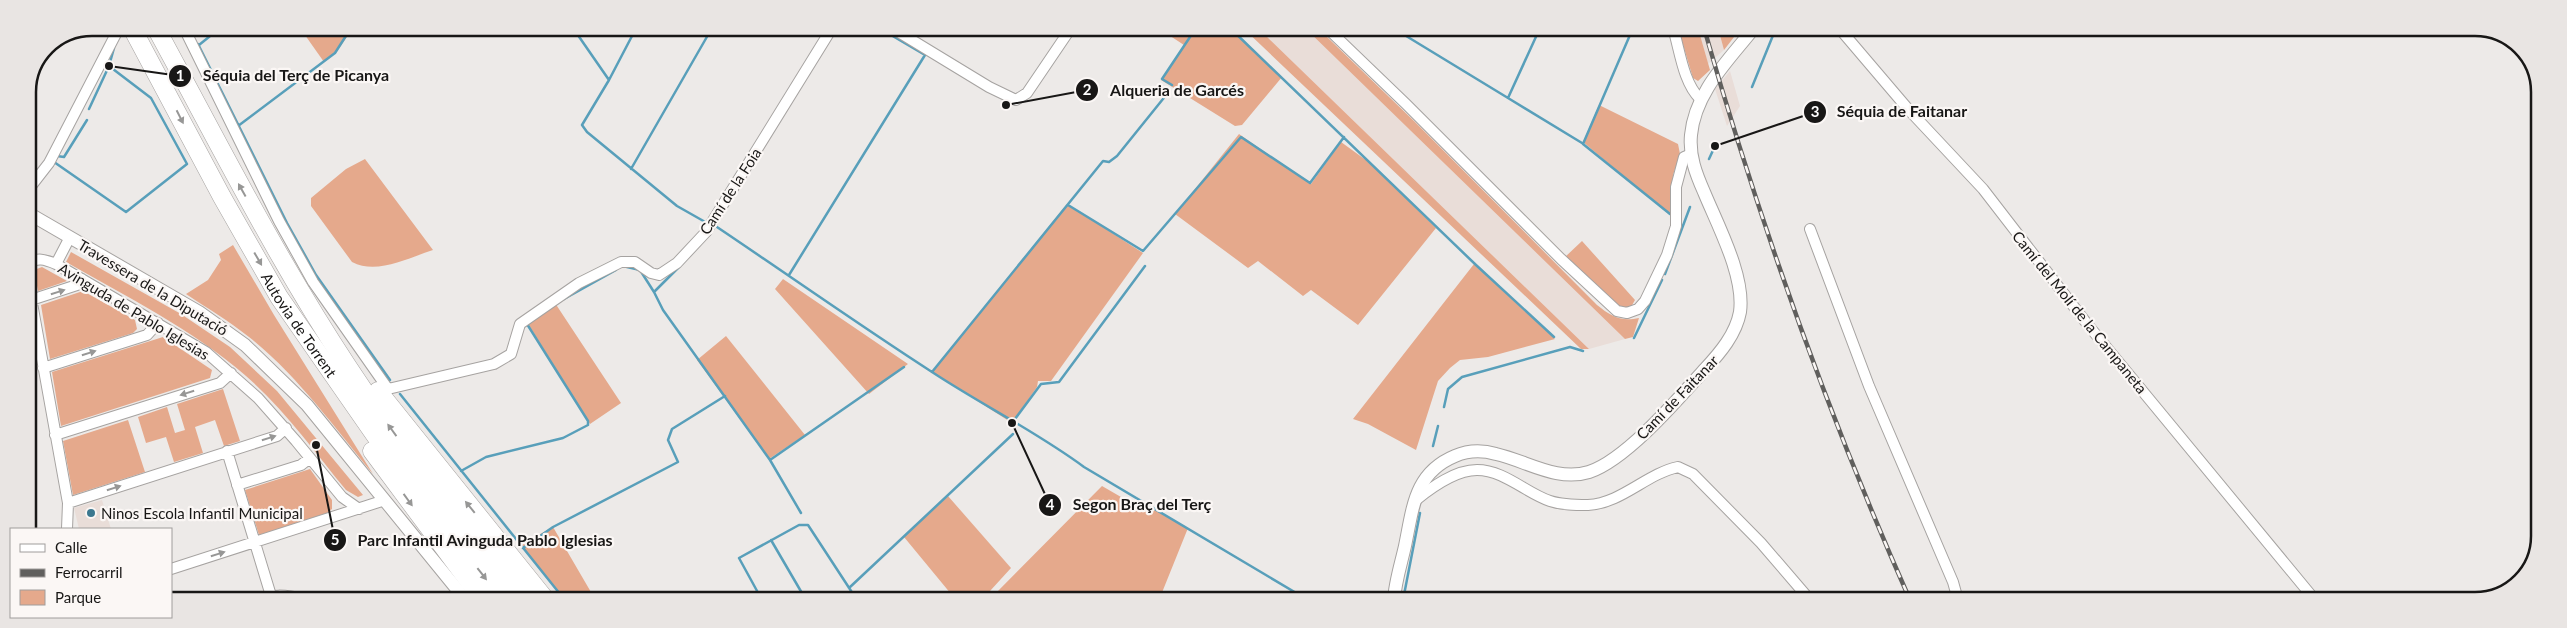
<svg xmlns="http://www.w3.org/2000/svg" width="2567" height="628" font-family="Lato,sans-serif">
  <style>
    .built { fill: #e9ddd8 }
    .green { fill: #e5a98c }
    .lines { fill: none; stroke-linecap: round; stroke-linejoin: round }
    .stream { stroke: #589fba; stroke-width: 2.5 }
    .minor-casing { stroke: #a6a3a1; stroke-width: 12 }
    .tertiary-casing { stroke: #a6a3a1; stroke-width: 14 }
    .trunk-casing { stroke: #a6a3a1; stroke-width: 19 }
    .minor { stroke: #fff; stroke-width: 10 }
    .tertiary { stroke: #fff; stroke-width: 12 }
    .trunk { stroke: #fff; stroke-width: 18 }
    .rail-casing { stroke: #605f5d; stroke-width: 4.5 }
    .rail { stroke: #fbf7f5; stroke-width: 2.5; stroke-dasharray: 8; stroke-linecap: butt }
    .oneway { fill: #979796 }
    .poi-dot { fill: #3c788f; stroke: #fbf7f5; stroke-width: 2 }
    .labels { text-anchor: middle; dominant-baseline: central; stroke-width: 4.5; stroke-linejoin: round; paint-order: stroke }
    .street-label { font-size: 15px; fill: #181716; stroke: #fbf7f5 }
    .poi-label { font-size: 15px; fill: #181716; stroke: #fbf7f5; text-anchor: start }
    .rim { fill: none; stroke: #181716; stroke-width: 2.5 }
    .leader { fill: none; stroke: #181716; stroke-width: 2 }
    .callout-dot { fill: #181716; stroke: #fbf7f5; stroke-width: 2 }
    .mark-label { font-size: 15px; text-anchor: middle; font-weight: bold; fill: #fff }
    .callout-label { font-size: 16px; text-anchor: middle; font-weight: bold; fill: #181716; stroke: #fbf7f5; stroke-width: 4.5; stroke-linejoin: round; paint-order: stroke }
  </style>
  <rect width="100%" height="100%" fill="#edeae8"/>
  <path class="built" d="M1258 28H1305L1625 339 1589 349Z
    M1698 28H1718L1724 50 1708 64Z
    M1730 71 1740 106 1727 126 1715 89Z
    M102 500 111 529H79L74 508Z"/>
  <path class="green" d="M300 28H353L340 47 324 62Z
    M1158 28H1229L1282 77 1242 125 1235 126 1161 80 1184 45Z
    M1243 28H1258L1261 31 1589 349H1581Z
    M1305 28H1317L1326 36 1414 121 1597 305C1611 316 1620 322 1639 318L1633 337 1625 339Z
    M1678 28H1698L1710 70 1698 81 1693 78Z
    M1718 28H1741L1724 50Z
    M1599 105 1678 144 1680 154 1673 175 1671 216 1583 142Z
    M1239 134 1311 184 1341 142 1370 163 1436 228 1358 325 1311 290 1303 296 1258 261 1248 268 1175 214Z
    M365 159 433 250C408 258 377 275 352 262L311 206V198L346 169Z
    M1067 204 1143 253 1051 381H1038L1037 387 1012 423 932 372Z
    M1582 241 1635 300 1631 307 1613 308 1564 258Z
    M233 245 274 315 373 474C334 427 297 375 249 337 229 321 207 308 186 294L208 280 221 260 219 254Z
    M71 252 181 314 230 347 277 391 363 495 358 497 346 490C314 451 284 409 246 376 192 329 127 297 66 262Z
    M1474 264 1555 339 1488 357 1460 360 1450 368 1438 381 1416 450 1368 424 1353 419Z
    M42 267 67 281 38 291 34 270Z
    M783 279 908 364 869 394 775 289Z
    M83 291 135 320 137 329 133 333 50 359 41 305Z
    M555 303 621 403 590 424 527 322Z
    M726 336 805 435 769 459 697 360Z
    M163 337 212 370 210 378 61 426 52 372Z
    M223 389 240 441 224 446 215 420 195 427 203 453 174 462 166 437 146 443 138 417 167 407 175 433 185 430 177 404Z
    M128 420 145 472 73 495 63 441Z
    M310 469 332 500V509L327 513 259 535 245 490Z
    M1102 486 1140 508 1143 502 1188 528 1159 600H956L904 537 948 496 1011 568 990 591 994 595Z
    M553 527 595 599H564L520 545Z"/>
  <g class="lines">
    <path class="stream" d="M191 28 194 34
      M573 28 609 80 582 125 587 132 677 206 707 223
      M1230 28 1476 265 1554 337
      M1393 28 1508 98
      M1540 28 1508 98 1582 143
      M1633 28 1583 144 1670 214
      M198 44 287 223 316 275 390 380
      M199 45 220 28
      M609 80 632 36 633 28
      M1172 85 1162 79 1196 28
      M1752 87 1776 28
      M89 109 109 66 114 48
      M238 126 335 53 351 28
      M56 157 57 156 64 157 87 120
      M1709 159 1715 146
      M54 162 126 212 187 164 151 98 109 66
      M631 169 712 28
      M1068 205 1143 251 1241 137 1310 183 1344 137
      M714 225C787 274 859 325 932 372 982 405 1037 432 1084 467L1308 600
      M627 267 640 270 654 292
      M679 267 654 292 663 310 770 460 801 513
      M1665 274 1690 207
      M789 275 925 55 879 28
      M564 299 616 270
      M1634 338 1662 280
      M932 372 1103 161 1109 162 1117 156 1167 94
      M400 394 564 599
      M1444 407 1448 389 1462 377 1570 347 1583 351
      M1012 423 1041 384 1059 382 1145 266
      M1433 446 1438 426
      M770 460 904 367
      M461 471 486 457 563 438 588 425V421L527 324 529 323
      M771 540 806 600
      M523 548 553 527 678 462 668 440 672 429 725 396
      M849 588 1013 434
      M762 600 739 558 799 525H808L857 600
      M1403 600 1420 513"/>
    <defs>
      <path id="minor" d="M184 28 279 221 313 282 388 389 494 364 511 354 520 324 579 283 621 262H635L651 273 659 275 677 263 706 232 832 28
        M892 28 989 87 1016 100 1027 93 1071 28
        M1327 28 1406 104 1561 259 1617 311 1627 313 1638 309 1645 301 1667 255 1676 226V187L1684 157 1691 154
        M1673 28C1680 51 1683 82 1700 99
        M1839 28 1908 109 1983 189 2088 325 2315 600
        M28 190 49 163 119 28
        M1810 229 1869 386 1953 582 1958 600
        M56 264 70 237
        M28 265C36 256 46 260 56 264L206 352 258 398 296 441 342 497 359 509
        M28 281 68 503 67 529
        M31 300 77 285 82 279
        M43 368 147 335 158 323
        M55 435 220 383 231 373
        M227 451 272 599
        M237 485 301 465 310 458
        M1416 500C1432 487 1455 470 1477 470 1504 470 1526 493 1550 501 1562 505 1575 505 1588 505 1622 503 1646 474 1678 467L1693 474 1761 543 1810 600
        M68 503 277 436 286 428
        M171 569 385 500
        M254 599C272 595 285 594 302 599"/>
      <path id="tertiary" d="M28 213 199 312 245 345 307 405 465 599
        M1394 600C1395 582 1401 564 1405 546 1413 508 1414 473 1455 456 1469 450 1482 450 1496 454 1527 461 1557 482 1589 472 1626 460 1679 398 1705 369 1720 353 1736 334 1740 312 1745 276 1718 226 1704 192 1696 174 1689 156 1691 135 1695 92 1728 61 1754 28"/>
      <g id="trunk">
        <path id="s1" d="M132 28 222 197 279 297 377 438 502 599"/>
        <path d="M156 28C218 142 276 258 348 367 401 448 463 523 523 599"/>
        <path d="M378 391 545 599"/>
        <path d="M372 451 482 599"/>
      </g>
    </defs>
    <use href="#minor" class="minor-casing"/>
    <use href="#tertiary" class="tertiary-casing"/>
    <use href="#trunk" class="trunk-casing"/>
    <use href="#minor" class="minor"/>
    <use href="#tertiary" class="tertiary"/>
    <use href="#trunk" class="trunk"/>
    <defs>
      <path id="rail" d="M1704 28C1760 224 1828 415 1910 600"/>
    </defs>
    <use href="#rail" class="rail-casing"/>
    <use href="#rail" class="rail"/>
  </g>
  <defs><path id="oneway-solid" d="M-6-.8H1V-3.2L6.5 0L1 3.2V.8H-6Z" transform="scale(1.25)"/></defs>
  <g class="oneway">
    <use href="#oneway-solid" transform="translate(180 117) rotate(63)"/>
    <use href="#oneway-solid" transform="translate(242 190) rotate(-119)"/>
    <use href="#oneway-solid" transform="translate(258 259) rotate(60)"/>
    <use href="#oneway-solid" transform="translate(58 292) rotate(-18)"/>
    <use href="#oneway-solid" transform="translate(89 353) rotate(-18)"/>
    <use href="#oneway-solid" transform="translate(187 393) rotate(163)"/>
    <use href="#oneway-solid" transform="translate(392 430) rotate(-126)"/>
    <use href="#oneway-solid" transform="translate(269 438) rotate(-18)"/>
    <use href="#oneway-solid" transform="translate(114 488) rotate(-18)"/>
    <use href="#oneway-solid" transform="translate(408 500) rotate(54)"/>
    <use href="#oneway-solid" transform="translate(470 507) rotate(-129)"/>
    <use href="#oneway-solid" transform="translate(218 554) rotate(-17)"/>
    <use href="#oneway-solid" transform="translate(482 574) rotate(52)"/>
  </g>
  <circle class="poi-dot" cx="91" cy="513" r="5"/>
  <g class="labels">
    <g class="street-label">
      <text transform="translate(730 191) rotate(-57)">Camí de la Foia</text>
      <text transform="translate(153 287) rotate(31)">Travessera de la Diputació</text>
      <text transform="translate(134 311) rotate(31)">Avinguda de Pablo Iglesias</text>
      <text transform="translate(2080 312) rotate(51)">Camí del Molí de la Campaneta</text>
      <text stroke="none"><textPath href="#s1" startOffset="341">Autovia de Torrent</textPath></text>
      <text transform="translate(1677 397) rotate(-46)">Camí de Faitanar</text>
    </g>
    <g class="poi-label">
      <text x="101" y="513">Ninos Escola Infantil Municipal</text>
    </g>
  </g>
  <path d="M0 0H2567V628H0ZM92 36H2475A56 56 0 0 1 2531 92V536A56 56 0 0 1 2475 592H92A56 56 0 0 1 36 536V92A56 56 0 0 1 92 36Z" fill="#e9e5e3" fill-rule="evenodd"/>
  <path class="rim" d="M92 36H2475A56 56 0 0 1 2531 92V536A56 56 0 0 1 2475 592H92A56 56 0 0 1 36 536V92A56 56 0 0 1 92 36Z"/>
  <path class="leader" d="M109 66L180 76M1006 105L1087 90M1715 146L1815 112M1012 423L1050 505M316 445L335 540"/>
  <g class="callout-dot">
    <circle cx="109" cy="66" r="5"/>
    <circle cx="1006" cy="105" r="5"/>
    <circle cx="1715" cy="146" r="5"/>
    <circle cx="1012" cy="423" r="5"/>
    <circle cx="316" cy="445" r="5"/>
    <circle cx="180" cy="76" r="12"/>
    <circle cx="1087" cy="90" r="12"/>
    <circle cx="1815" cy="112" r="12"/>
    <circle cx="1050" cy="505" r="12"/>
    <circle cx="335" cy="540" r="12"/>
  </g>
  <g class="mark-label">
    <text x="180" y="81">1</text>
    <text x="1087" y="95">2</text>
    <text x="1815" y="117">3</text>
    <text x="1050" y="510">4</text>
    <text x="335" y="545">5</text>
  </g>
  <g class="callout-label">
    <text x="296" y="81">Séquia del Terç de Picanya</text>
    <text x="1177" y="96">Alqueria de Garcés</text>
    <text x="1902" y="117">Séquia de Faitanar</text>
    <text x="1142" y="510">Segon Braç del Terç</text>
    <text x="485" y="546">Parc Infantil Avinguda Pablo Iglesias</text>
  </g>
  <rect x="10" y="528" width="162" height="90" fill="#fbf7f5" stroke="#a09d9c"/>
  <rect x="20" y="544" width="25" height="8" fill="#ffffff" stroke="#a09d9c"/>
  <text x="55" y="553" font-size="15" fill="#181716">Calle</text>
  <rect x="20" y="569" width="25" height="8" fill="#605f5d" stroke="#a09d9c"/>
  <text x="55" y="578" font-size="15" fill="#181716">Ferrocarril</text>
  <rect x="20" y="590" width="25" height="15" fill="#e5a98c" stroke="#a09d9c"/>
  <text x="55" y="603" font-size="15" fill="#181716">Parque</text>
</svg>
